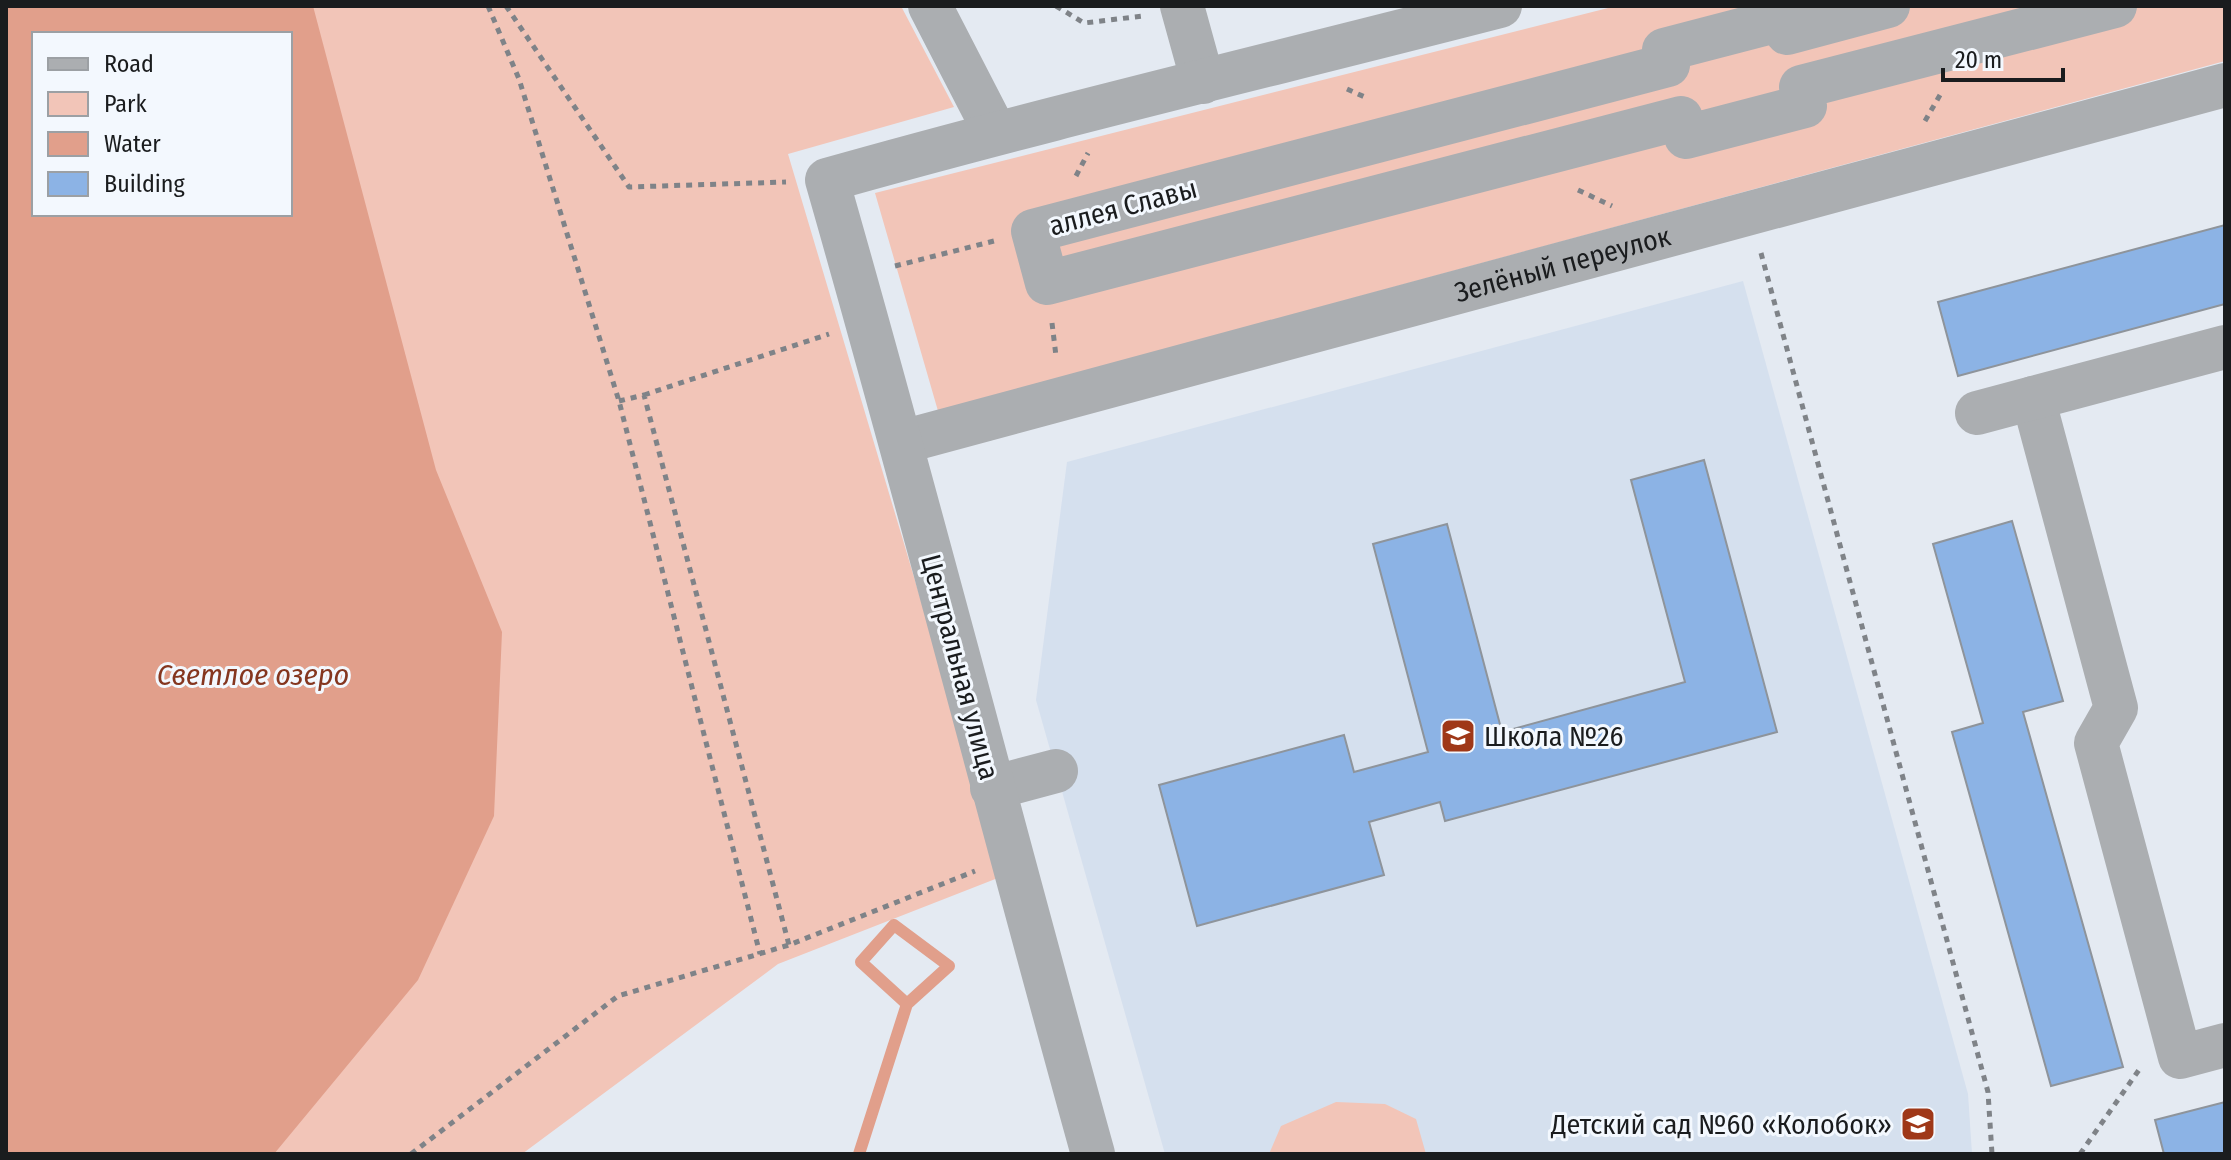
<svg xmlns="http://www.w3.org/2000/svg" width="2231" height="1160" font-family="'Fira Sans Condensed',sans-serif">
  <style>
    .built { fill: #d5e0ee }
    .green { fill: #f2c5b8; fill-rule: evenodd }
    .water { fill: #e19f8b; fill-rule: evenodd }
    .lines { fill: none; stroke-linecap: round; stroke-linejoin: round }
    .stream { stroke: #e19f8b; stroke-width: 12 }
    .building { fill: #8cb3e5; stroke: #8e949b; stroke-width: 2 }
    .path { stroke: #7f8388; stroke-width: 5; stroke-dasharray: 6 6; stroke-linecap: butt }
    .minor { stroke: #abaeb1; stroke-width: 44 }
    .labels { text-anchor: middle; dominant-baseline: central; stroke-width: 6; stroke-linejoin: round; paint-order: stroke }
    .street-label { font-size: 28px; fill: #1a1c1e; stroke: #f3f8fe }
    .poi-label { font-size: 28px; fill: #1a1c1e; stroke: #f3f8fe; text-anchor: start }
    .water-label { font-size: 30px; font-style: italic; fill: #85361f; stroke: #f3f8fe }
  </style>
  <rect width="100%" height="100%" fill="#e4eaf2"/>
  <path class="built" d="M1743 281 1968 1094 1972 1154H1165L1036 700 1067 462Z"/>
  <path class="green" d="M6 6H901L954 107 788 154 1003 876 778 964 522 1154H6ZM34 34H290V214H34Z
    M1616 6H2225V61L938 411 875 193Z
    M1336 1102 1385 1104 1416 1119 1426 1154H1269L1281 1126Z"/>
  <path class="water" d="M6 6H313L436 470 502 632 494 816 418 980 274 1154H6ZM34 34H290V214H34Z"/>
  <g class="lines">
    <path class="stream" d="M859 1154 907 1004 949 966 894 925 861 962 907 1004"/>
  </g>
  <path class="building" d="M2225 225V304L1958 376 1938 302Z
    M1704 460 1777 732 1445 821 1440 802 1369 822 1384 875 1197 926 1159 785 1344 735 1354 772 1428 752 1373 544 1447 524 1502 732 1685 682 1631 480Z
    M2012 521 2063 701 2023 712 2123 1067 2051 1086 1952 732 1983 723 1933 544Z
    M2225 1102V1154H2164L2155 1120Z"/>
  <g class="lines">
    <path class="path" d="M488 6 519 79 619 401 760 954
      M506 6 629 187 786 182
      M1056 6 1084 23 1143 16
      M1347 89 1367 98
      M1925 121 1940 95
      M1076 176 1088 153
      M1578 190 1612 206
      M1761 253 1988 1092 1992 1154
      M895 266 994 241
      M1052 323 1056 356
      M644 395 829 334
      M619 401 644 395 789 945
      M411 1154 618 996 789 945 975 871
      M2080 1154 2141 1067"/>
    <g class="minor">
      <path d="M930 6 995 132"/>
      <path d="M1182 6 1203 82"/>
      <path d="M1888 6 1787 33 1783 19 1664 50 1668 65 1033 231 1047 283 1681 118 1686 137 1805 106 1801 87 2115 6"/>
      <path d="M2033 398 2116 708 2096 743 2180 1057 2225 1045"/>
      <path d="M1977 413 2225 347"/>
      <path id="s1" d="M902 442 2225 85"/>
      <path d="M992 788 1056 771"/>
      <path d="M1093 1154C1003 830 920 504 827 180 1050 117 1275 64 1500 6"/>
    </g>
  </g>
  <defs>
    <symbol id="school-square" viewBox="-11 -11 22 22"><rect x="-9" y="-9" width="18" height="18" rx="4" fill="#9f3818" stroke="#f3f8fe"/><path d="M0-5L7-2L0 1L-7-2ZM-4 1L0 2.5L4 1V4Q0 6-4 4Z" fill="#fff"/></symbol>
  </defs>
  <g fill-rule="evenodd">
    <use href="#school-square" x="1438" y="716" width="40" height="40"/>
    <use href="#school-square" x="1898" y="1104" width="40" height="40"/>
  </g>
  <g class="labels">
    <g class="street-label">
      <text transform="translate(1123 207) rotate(-15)">аллея Славы</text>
      <text stroke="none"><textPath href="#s1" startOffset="684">Зелёный переулок</textPath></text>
      <text transform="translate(960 667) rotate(75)">Центральная улица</text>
    </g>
    <g class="poi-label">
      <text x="1484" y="736">Школа №26</text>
      <text x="1892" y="1124" text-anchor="end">Детский сад №60 «Колобок»</text>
    </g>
    <g class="water-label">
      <text x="253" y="675">Светлое озеро</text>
    </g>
  </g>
  <rect width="2231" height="1160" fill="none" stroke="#1a1c1e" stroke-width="16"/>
  <rect x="32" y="32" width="260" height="184" fill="#f3f8fe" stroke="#9ca0a4" stroke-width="2"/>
  <rect x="48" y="58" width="40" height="12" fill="#abaeb1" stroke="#9ca0a4" stroke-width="2"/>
  <text x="104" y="72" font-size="24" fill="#1a1c1e">Road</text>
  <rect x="48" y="92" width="40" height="24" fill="#f2c5b8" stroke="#9ca0a4" stroke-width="2"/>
  <text x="104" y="112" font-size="24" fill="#1a1c1e">Park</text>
  <rect x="48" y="132" width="40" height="24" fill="#e19f8b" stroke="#9ca0a4" stroke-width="2"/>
  <text x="104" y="152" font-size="24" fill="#1a1c1e">Water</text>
  <rect x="48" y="172" width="40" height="24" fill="#8cb3e5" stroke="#9ca0a4" stroke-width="2"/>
  <text x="104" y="192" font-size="24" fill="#1a1c1e">Building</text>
  <path d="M1943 68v12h120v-12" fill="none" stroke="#1a1c1e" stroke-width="4"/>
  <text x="1955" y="68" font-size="24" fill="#1a1c1e" stroke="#f3f8fe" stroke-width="6" paint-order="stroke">20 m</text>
</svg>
